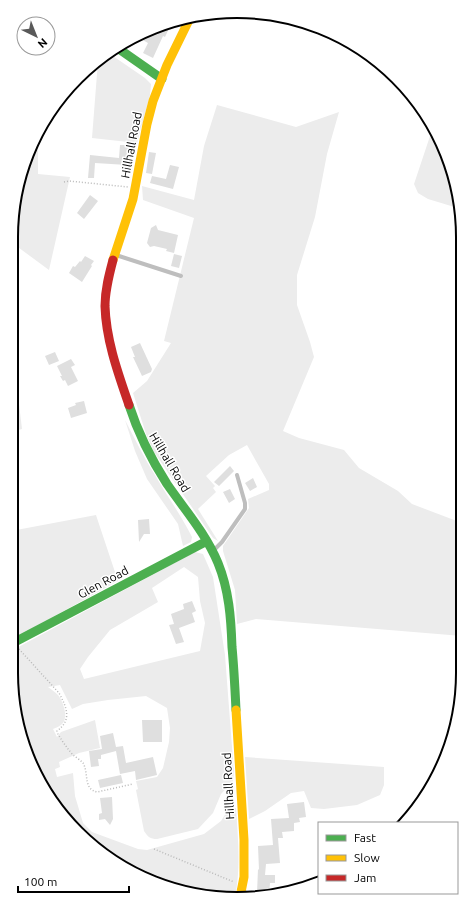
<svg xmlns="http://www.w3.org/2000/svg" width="474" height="910" font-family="Ubuntu,sans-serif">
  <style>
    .green { fill: #ececec; fill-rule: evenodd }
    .building { fill: #dfdfdf }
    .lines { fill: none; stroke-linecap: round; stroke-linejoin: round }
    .path { stroke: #b9b9b9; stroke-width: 1.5; stroke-dasharray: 1 2; stroke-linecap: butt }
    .lane { stroke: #bebebe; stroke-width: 4 }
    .street { stroke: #bebebe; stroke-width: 8 }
    .fast { stroke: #4caf50; stroke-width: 9 }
    .slow { stroke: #ffc107; stroke-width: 9 }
    .jam { stroke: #c62828; stroke-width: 9 }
    .labels { text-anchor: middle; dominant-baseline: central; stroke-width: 3; stroke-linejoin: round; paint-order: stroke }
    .street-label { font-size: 12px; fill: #000; stroke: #fff }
    .rim { fill: none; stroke: #000; stroke-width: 2 }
  </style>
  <rect width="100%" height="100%" fill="#fff"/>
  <path class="green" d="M110 54 145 78 151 84 150 95 137 143 92 138 98 61Z
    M217 105 296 127 339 112 327 154 315 217 297 275V305L310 342 314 357 283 431 299 438 344 450 359 468 398 491 412 504 462 523V636L256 619 237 624 235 590 223 551V546L249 508 248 499 269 490V484L247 445 229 455 206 476 215 486 213 488 216 492 198 509 218 541 213 538 154 452 146 434 133 393 147 381 171 343 164 341 194 218 143 200 142 186 194 200 204 146Z
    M433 127 446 150 461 209 428 199 418 193 414 184Z
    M31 150H38V174L70 177 49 270 11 242V222Z
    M11 403 19 404 22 429 11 432Z
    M125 420C135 439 144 458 155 475 167 496 181 515 192 537L191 542 183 546 178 524 147 479 135 451Z
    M96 515 118 581 11 640V531Z
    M195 552 203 554 213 577 225 655 234 773 233 781 221 794 213 813 198 829 157 839C150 839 148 837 144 831L136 790 138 789 136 781 157 777 163 768 169 742 170 728 167 708 146 696 108 700 83 704 72 709 60 685 48 687C51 689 55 692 58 695 63 701 69 718 62 724 60 726 56 728 53 729L57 737 61 732 95 720 100 748 79 753 59 762 60 767 55 769 57 777 73 773 75 796 83 823 92 832 138 849 147 850 204 834 221 821 228 810 236 808C238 838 241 867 235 897L179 891 112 861 58 811 23 746 11 673V651ZM184 567 198 577 200 601 205 623 200 651 84 679 80 669 88 657 110 630 158 602 152 588Z
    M245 757 384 767V785L380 795 357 805 324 809 311 808 304 791 291 793 265 811 249 819Z"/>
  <path class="building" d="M172 22 165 37 163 36 153 58 143 53 148 43 139 38 165 23Z
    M120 145H129L127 165 95 163 94 178H88L90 155 119 158Z
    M149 152 156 153 152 174 146 173Z
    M170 165 179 167 173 189 150 183 152 176 166 179Z
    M90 195 98 201 84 219 77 213Z
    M156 225 158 230 178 235 174 253 166 251 167 249 154 246 150 247 147 243 151 228Z
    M174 254 182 256 179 268 171 266Z
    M85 256 94 261 91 265 92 266 82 282 69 273 73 266 75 267 80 261 81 262Z
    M140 343 152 369 151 372 142 376 133 357H135L131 347Z
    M55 352 59 361 49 365 45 356Z
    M71 359 75 365 71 367 78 381 68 386 65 380 63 381 60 376H62L57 366Z
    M84 401 87 413 71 418 68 408 76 405 75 403Z
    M230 466 234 471 219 486 214 482Z
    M253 478 257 487 250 491 245 483Z
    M230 489 235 499 229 503 223 492Z
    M149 519 150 534H144L139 542 138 520Z
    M192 601 196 611 192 613 195 622 179 628 184 642 176 644 169 625 174 624 171 614 184 609 183 604Z
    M142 720H162V742H143Z
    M113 733 116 747 123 746 126 763 153 757 157 775 136 780 135 771 120 774 116 751 101 755V759H98L99 766 91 767 89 751 102 749 100 736Z
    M121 775 123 783 100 788 98 780Z
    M112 797 113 819 110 825 105 819 99 820V814L102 813 100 798Z
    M304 802 306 817 299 818 300 822 294 823V831L282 832 283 838H278L280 863 266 864 265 875H275V883H270L269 895H260L257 893 258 869 259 870 258 846 273 845 271 819 289 818 287 804Z"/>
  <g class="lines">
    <path class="path" d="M64 182 69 181 128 187
      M19 649 59 693C67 708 72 720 57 731L58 734C62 741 67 748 73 755 76 757 80 760 83 763 89 773 83 789 97 792L133 784
      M154 849 234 882"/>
    <path class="lane" d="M116 255 181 276
      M213 551 222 542 245 509V503L237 475"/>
    <path class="street" d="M241 893 255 898"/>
    <path class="fast" d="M119 49 162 79
      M129 405C138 433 151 459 167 484 185 510 206 534 218 563 229 590 231 618 232 647 234 668 235 689 236 710
      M11 644 207 541"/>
    <path class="slow" d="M113 260 133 199 147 124 153 101 167 65 189 20
      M236 710 244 840V877L240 897"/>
    <path class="jam" d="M113 260C109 275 105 290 105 306 106 340 118 373 129 405"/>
  </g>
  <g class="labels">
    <g class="street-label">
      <text transform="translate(131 145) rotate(-79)">Hillhall Road</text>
      <text transform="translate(170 462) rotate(59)">Hillhall Road</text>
      <text transform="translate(103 582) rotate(-28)">Glen Road</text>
      <text transform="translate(228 786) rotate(-93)">Hillhall Road</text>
    </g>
  </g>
  <path d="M0 0H474V910H0ZM237 18H237A219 219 0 0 1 456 237V673A219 219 0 0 1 237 892H237A219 219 0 0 1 18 673V237A219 219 0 0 1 237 18Z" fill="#fff" fill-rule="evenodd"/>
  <path class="rim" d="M237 18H237A219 219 0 0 1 456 237V673A219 219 0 0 1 237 892H237A219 219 0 0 1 18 673V237A219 219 0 0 1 237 18Z"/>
  <rect x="318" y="822" width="140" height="72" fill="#ffffff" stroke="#999999"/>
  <rect x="326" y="835" width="20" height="6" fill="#4caf50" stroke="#999999"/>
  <text x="354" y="842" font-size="12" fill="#000000">Fast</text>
  <rect x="326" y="855" width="20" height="6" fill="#ffc107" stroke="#999999"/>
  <text x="354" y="862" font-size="12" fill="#000000">Slow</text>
  <rect x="326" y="875" width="20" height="6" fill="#c62828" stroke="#999999"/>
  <text x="354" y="882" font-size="12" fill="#000000">Jam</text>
  <g transform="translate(36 36) rotate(137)"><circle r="19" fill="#ffffff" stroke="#999999"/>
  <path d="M0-3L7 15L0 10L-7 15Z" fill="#595959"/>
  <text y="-6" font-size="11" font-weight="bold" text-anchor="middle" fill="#000000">N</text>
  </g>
  <path d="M18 886v6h111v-6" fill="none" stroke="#000000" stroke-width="2"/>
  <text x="24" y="886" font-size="12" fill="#000000" stroke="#ffffff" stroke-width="3" paint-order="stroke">100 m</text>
</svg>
